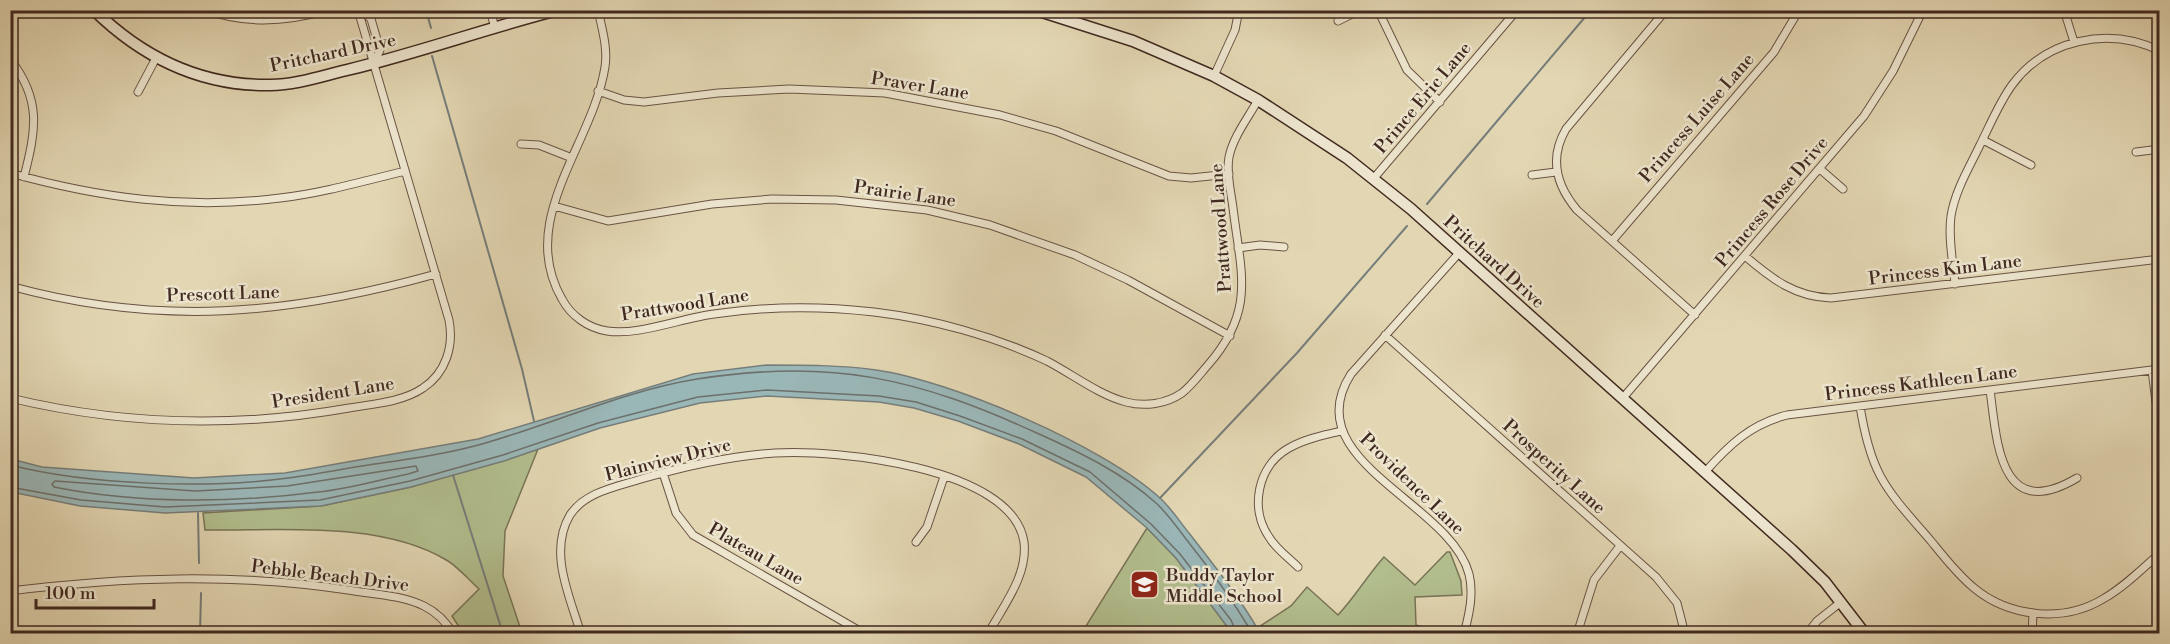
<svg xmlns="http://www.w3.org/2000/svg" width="2170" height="644" font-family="'Libre Bodoni',serif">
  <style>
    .green { fill: #b2be8e; stroke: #797457; stroke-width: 1.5 }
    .water { fill: #9ab7b8; stroke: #767e7b; stroke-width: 1.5 }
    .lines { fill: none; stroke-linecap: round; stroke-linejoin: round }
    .shore { stroke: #6d706c; stroke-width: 1.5 }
    .stream { stroke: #767e7b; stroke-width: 2 }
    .street-casing { stroke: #695445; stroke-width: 9 }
    .secondary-casing { stroke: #402920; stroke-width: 13 }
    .street { stroke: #ede5ce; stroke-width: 7 }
    .secondary { stroke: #ede5ce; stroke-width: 10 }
    .labels { text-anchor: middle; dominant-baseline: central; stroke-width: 5; stroke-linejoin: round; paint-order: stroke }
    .street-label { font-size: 18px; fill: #402920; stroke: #ede5ce }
    .poi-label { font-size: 18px; fill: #402920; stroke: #ede5ce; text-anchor: start }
  </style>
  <rect width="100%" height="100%" fill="#e3d7b3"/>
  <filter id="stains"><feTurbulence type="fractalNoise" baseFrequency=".00333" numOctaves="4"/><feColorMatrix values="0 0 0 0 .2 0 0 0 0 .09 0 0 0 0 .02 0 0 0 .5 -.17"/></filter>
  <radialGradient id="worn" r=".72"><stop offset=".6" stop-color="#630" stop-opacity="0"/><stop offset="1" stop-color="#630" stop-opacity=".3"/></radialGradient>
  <path class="green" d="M538 449 505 531 503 576 522 633H463L452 616 479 589C469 580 459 568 448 561 382 520 279 531 205 530L203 513 321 506 411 487Z
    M1147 528 1176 558 1232 633 1081 634Z
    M1447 552H1450L1461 581 1462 595 1415 597 1416 625 1444 633 1260 634 1257 628 1291 606 1307 587 1338 615C1355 597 1367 576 1384 557L1415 585Z"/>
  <path class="water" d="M767 365C804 365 840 365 876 370 953 381 1103 446 1160 498 1171 508 1180 522 1189 533 1214 565 1240 598 1260 633H1232L1176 558 1147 528 1086 477 1019 444 958 421 914 408 879 402 767 396 700 403 600 428 504 461 411 487 321 506 165 513 80 506 11 492V459L42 467 194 478 285 473 478 439 693 374Z"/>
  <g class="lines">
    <path class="shore" d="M10 465C89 485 207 489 288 478 312 475 337 470 362 466 402 460 443 455 482 444 553 424 623 391 697 379 832 358 917 378 1039 434 1079 452 1123 473 1156 503 1167 513 1177 527 1186 539 1210 569 1233 601 1253 634
      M416 466 418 471 408 474C378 480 348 489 318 492 233 503 138 504 54 487L52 484 55 481 195 491 287 486Z
      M10 487 81 500 165 507 320 500 410 481 503 455 598 423 698 397 767 390 879 396 916 402 960 416 1022 439 1090 472 1151 524 1180 554 1231 620 1237 634"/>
    <path class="stream" d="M426 10 431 28
      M432 56 522 369 534 421
      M1427 204 1591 10
      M453 475 503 634
      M1160 498 1297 353 1407 226
      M198 513 199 563
      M200 634 201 593"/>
    <defs>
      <path id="street" d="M206 10C247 25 287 22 328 10
        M361 10 371 19 380 50 374 64
        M490 10 495 28
        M598 10C602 29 608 48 605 67 593 144 516 220 562 299 571 316 588 328 607 331 638 336 682 318 714 314 768 306 821 306 874 312 932 319 994 336 1047 361 1072 374 1099 395 1126 402 1145 407 1166 404 1182 393 1192 385 1200 374 1208 365 1256 310 1241 274 1233 208 1231 192 1226 173 1229 157 1233 137 1248 118 1258 100
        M1378 10 1407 70 1440 102
        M1666 10 1566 129C1549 158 1556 185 1577 210L1695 315
        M2064 10 2074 42
        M1338 21 1360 10
        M10 59C42 100 36 130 24 177
        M1214 76 1235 30 1239 10
        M598 91 624 100 644 102 718 93 789 89 885 93 1000 115 1056 131 1169 176 1191 178 1229 174
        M138 92 156 58
        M1983 140 2031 165
        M521 144 539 145 572 158
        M2136 152 2160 149
        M1820 169 1843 189
        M10 173C100 198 188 210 280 198 323 193 364 181 405 171
        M1532 175 1556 172
        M1374 178 1517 10
        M554 206 608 221 712 204 772 199 836 200 927 210 990 225 1075 255 1128 280 1230 336
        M1612 241 1774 52 1799 10
        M1238 248 1260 245 1284 247
        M1459 253 1351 374C1295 461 1450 502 1469 574 1474 594 1469 615 1464 634
        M1745 256C1772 279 1795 297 1831 298L2160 259
        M1955 284C1953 262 1948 238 1951 216 1955 191 1969 168 1980 145 1990 125 1999 103 2012 85 2046 39 2109 26 2160 51
        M10 286C159 327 289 315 436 274
        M1385 335 1656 577 1677 603 1685 634
        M2152 370 2156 402
        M1990 390C1997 441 1999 524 2077 478
        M10 398C122 425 236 428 349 408 372 404 403 402 423 388 446 373 454 346 449 320L358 10
        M1622 399 1864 116 1893 71 1923 10
        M1860 406C1871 476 1886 489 1931 541 1944 557 1957 574 1974 588 2009 617 2063 623 2103 599 2124 587 2142 569 2160 553
        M1705 472C1729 445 1751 424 1787 415L2160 369
        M663 473 676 513 693 535 865 634
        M916 542 927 527 944 477
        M1298 567C1288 557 1276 549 1269 537 1249 508 1258 465 1289 448 1305 439 1324 435 1342 431
        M10 591C123 577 235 573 348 590 372 594 401 595 424 606 436 612 446 621 453 634
        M581 634C570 597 548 552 570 515 585 492 616 487 641 479 685 466 729 456 775 453 835 449 1013 467 1024 542 1028 576 1003 606 988 634
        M1577 634 1594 580 1620 546
        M1807 634 1817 621 1841 602
        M2032 634 2033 613"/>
      <path id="secondary" d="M94 10C143 58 202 86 270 85 296 85 322 76 347 70 418 53 487 28 558 10
        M1036 10 1133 41 1214 76 1258 100 1347 158 1411 209 1792 550 1825 582 1865 634"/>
    </defs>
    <use href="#street" class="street-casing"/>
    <use href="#secondary" class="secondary-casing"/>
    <use href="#street" class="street"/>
    <use href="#secondary" class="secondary"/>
  </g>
  <defs>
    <symbol id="school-square" viewBox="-11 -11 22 22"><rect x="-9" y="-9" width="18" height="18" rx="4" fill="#8f2418" stroke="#ede5ce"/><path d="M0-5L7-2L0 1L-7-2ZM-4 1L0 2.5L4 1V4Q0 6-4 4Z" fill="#fff"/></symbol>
  </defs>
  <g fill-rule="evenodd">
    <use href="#school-square" x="1128" y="568" width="33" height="33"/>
  </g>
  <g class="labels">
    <g class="street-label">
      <text transform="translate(333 53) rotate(-12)">Pritchard Drive</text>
      <text transform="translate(920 86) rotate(9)">Praver Lane</text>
      <text transform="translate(1423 98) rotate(-50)">Prince Eric Lane</text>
      <text transform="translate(1697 118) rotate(-49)">Princess Luise Lane</text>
      <text transform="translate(905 194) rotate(8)">Prairie Lane</text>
      <text transform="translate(1772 202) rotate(-50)">Princess Rose Drive</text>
      <text transform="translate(1221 228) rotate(-94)">Prattwood Lane</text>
      <text transform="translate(1494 262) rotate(42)">Pritchard Drive</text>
      <text transform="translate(1945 270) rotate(-7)">Princess Kim Lane</text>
      <text transform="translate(223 294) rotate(-2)">Prescott Lane</text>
      <text transform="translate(685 305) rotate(-9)">Prattwood Lane</text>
      <text transform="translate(1921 383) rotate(-7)">Princess Kathleen Lane</text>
      <text transform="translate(333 393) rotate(-9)">President Lane</text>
      <text transform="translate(668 460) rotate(-14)">Plainview Drive</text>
      <text transform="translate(1554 467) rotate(42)">Prosperity Lane</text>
      <text transform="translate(1412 484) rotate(44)">Providence Lane</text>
      <text transform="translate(756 554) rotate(30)">Plateau Lane</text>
      <text transform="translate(330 576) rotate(7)">Pebble Beach Drive</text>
    </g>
    <g class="poi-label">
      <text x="1166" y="575">Buddy Taylor<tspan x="1166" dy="21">Middle School</tspan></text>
    </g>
  </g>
  <rect width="2170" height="644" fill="none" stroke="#e3d7b3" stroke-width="36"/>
  <rect x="12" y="12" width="2146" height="620" fill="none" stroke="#402920" stroke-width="3"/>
  <rect x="18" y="18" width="2134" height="608" fill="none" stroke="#402920" stroke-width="1.5"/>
  <path d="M36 599v9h118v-9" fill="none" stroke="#402920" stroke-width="3"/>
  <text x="45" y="599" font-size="18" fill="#402920" stroke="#ede5ce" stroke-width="4.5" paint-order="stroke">100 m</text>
  <rect width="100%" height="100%" filter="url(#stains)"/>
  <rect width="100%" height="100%" fill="url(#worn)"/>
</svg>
